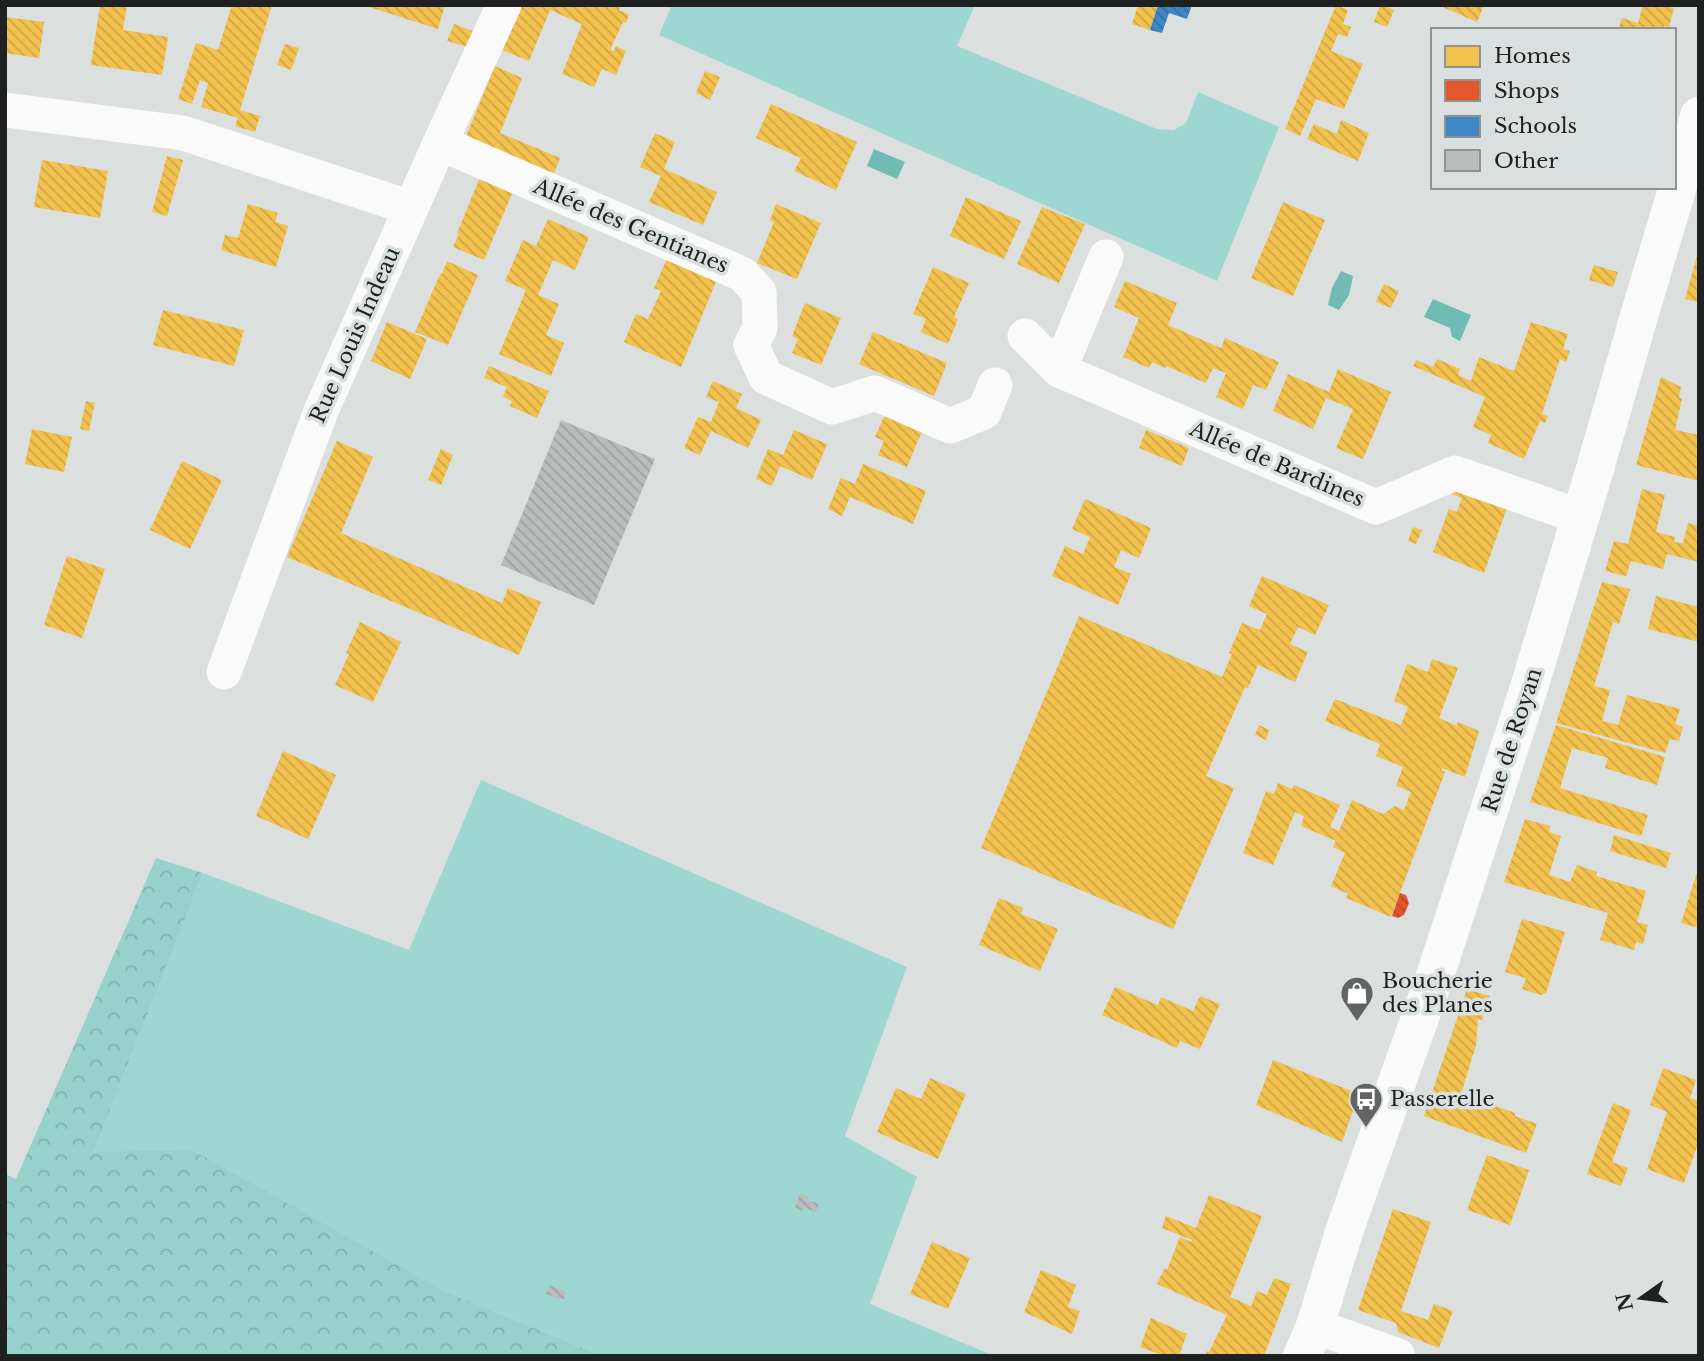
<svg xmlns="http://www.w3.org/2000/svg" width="1704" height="1361" font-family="'Libre Baskerville',serif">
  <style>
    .green { fill: #9ed7d1 }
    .forest { fill: url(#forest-crowns) }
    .water { fill: #71bbb5 }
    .homes { fill: url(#homes-back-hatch) }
    .shops { fill: url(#shops-back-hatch) }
    .schools { fill: url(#schools-back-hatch) }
    .building { fill: url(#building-back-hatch) }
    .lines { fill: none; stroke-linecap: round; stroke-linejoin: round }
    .minor { stroke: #fafafa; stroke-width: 35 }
    .secondary { stroke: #fafafa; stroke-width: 38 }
    .labels { text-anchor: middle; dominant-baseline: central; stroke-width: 7; stroke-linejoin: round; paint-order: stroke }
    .street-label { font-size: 21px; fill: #1f2120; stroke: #dae0df }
    .poi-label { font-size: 21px; fill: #1f2120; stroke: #dae0df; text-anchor: start }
  </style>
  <defs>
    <pattern id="forest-crowns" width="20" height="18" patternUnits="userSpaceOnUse" patternTransform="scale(1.75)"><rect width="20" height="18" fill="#97d1cb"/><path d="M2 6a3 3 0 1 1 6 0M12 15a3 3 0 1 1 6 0" fill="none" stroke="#82b3ae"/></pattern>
    <pattern id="homes-back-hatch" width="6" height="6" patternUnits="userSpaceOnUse" patternTransform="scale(1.75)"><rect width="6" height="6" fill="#f2c14e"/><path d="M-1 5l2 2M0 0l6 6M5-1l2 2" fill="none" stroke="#cfa644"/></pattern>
    <pattern id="shops-back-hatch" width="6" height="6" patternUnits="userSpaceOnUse" patternTransform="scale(1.75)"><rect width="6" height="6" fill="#e4572e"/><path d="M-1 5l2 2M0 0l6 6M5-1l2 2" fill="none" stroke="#b84827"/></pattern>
    <pattern id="schools-back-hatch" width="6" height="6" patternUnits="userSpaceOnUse" patternTransform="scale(1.75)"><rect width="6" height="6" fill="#3f88c5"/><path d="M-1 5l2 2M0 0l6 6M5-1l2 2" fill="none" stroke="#346fa0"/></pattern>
    <pattern id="building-back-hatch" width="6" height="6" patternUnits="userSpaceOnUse" patternTransform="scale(1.75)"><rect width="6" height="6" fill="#babcbc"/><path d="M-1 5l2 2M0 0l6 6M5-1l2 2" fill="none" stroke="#9fa1a1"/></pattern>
  </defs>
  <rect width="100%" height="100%" fill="#dbdfde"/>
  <path class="green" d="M672 5H975L957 46 1157 129 1174 130 1186 123 1198 92 1279 127 1217 281 659 35Z
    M481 780 907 967 845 1136 917 1177 870 1304 994 1356H602L442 1290 92 1152 203 873 409 950Z"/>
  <path class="forest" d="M156 858 203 873 93 1152 192 1150 442 1290 602 1356H427L423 1354 422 1356H5V1174L16 1179Z"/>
  <path class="water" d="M874 149 905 162 897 179 867 166Z
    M1341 271 1353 276 1349 295 1339 310 1328 305 1332 288Z
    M1433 299 1471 315 1460 341 1452 337 1450 328 1424 317Z"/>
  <path class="homes" d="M100 5H127L123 30 168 37 162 75 91 65Z
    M232 5H272L240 110 260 116 255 132 235 126 238 118 201 107 208 83 200 80 192 104 178 99 196 43 218 50Z
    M363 5H445L438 29Z
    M521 5H621L619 10 629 15 626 23 623 22 610 50 614 51 616 46 626 51 616 75 602 69 594 87 562 74 582 24 550 10 529 61 502 50Z
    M1138 5H1158L1150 30 1132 24Z
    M1336 5 1348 10 1343 24 1351 27 1347 37 1338 34 1331 51 1363 64 1344 109 1316 99 1300 136 1285 129Z
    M1380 5H1384L1394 10 1387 27 1374 22Z
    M1438 5H1484L1477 22Z
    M1643 5H1663L1674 8 1669 27 1664 26 1663 30H1618L1622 18 1638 23Z
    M5 17 44 22 39 58 5 53Z
    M454 24 478 33 472 48 447 41Z
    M285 44 299 48 291 70 277 65Z
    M495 66 522 78 500 133 560 158 552 178 464 141Z
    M705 71 720 77 710 100 696 93Z
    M771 104 857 142 836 190 794 171 801 158 756 138Z
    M1341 120 1369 133 1358 161 1307 139 1314 124 1337 134Z
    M655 133 675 142 664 169 717 192 703 225 649 202 661 176 640 167Z
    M167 156 183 160 167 216 152 212Z
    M42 160 108 171 100 218 34 207Z
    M481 175 514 189 484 260 453 247 459 234 457 233Z
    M966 197 1021 221 1004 259 950 236Z
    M1283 202 1325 220 1293 296 1251 278Z
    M248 204 278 213 275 222 288 226 276 267 221 250 225 235 238 238Z
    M776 204 821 223 797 279 757 263 774 222 770 220Z
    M1042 207 1085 224 1059 283 1017 264Z
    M548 219 589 237 575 270 553 260 538 295 559 304 546 335 564 343 551 376 499 354 526 290 505 281 523 240 536 246Z
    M1698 252H1699V302L1685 299Z
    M668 256 718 277 681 367 624 342 636 314 648 319 661 291 654 288Z
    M447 261 478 275 448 345 415 332 440 274H442Z
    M1594 265 1618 272 1613 287 1589 280Z
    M933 267 969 283 954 317 958 319 948 344 921 332 926 319 913 314Z
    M1125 281 1177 303 1168 325 1221 348 1225 338 1279 362 1266 390 1253 385 1243 409 1216 397 1226 373 1213 368 1206 383 1166 366 1165 368 1152 362 1149 368 1123 357 1139 318 1114 307Z
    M1384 284 1399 291 1391 308 1376 302Z
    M805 303 841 318 821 365 792 353 798 339 792 336Z
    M163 310 244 330 234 366 153 345Z
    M387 322 427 339 410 379 371 361Z
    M1531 322 1568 334 1563 349 1570 351 1566 362 1560 359 1542 414 1548 416 1545 423 1540 421 1524 459 1488 443 1491 435 1473 427 1485 397 1413 366 1416 360 1433 367 1437 359 1460 369 1458 375 1471 381 1479 357 1514 371Z
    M873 332 947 363 934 396 859 364Z
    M489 366 549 391 537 418 510 406 512 401 503 397 507 387 484 378Z
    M1338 369 1391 392 1363 459 1336 448 1353 409 1326 398 1313 429 1273 411 1288 374 1329 392Z
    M1661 377 1681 387 1679 397 1682 399 1675 430 1699 435V481L1636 465Z
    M713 381 742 394 736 408 761 420 748 448 711 431 700 455 684 448 698 417 711 422 719 402 706 397Z
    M86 401 95 403 89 431 80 429Z
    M888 408 925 424 907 467 878 455 884 441 875 437Z
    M32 429 72 437 64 472 25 464Z
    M794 430 827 444 812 480 780 466 772 486 756 479 768 449 783 455Z
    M1146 430 1189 448 1182 466 1139 448Z
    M337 441 373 457 341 533 502 603 508 588 541 602 519 655 287 557Z
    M441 449 453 455 441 485 428 480Z
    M182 461 222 480 190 549 150 530Z
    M863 464 926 491 913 524 850 497 842 516 828 509 841 478 855 484Z
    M1448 487 1508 505 1484 573 1433 552 1449 509 1457 512 1462 498 1451 494Z
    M1642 489 1665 495 1656 532 1675 537 1674 542 1683 543 1688 523 1699 526V562L1667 554 1663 569 1631 561 1626 576 1605 571 1614 541 1628 544Z
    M1085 499 1151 528 1139 558 1121 550 1114 567 1131 574 1118 605 1052 576 1065 546 1083 554 1090 537 1072 529Z
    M1413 527 1422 530 1416 544 1408 541Z
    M67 556 105 569 82 638 44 625Z
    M1262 576 1329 605 1315 635 1298 627 1290 644 1308 652 1295 682 1258 665 1248 688 1245 687 1206 776 1234 788 1173 929 981 848 1079 616 1222 677 1232 654 1229 653 1242 623 1260 630 1267 614 1249 606Z
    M1602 582 1630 589 1619 624 1613 622 1594 686 1610 690 1602 721 1618 725 1627 695 1680 709 1675 724 1683 727 1679 741 1670 739 1665 753 1556 723Z
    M1656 596 1699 607V642L1648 629Z
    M360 622 401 642 373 702 335 685 349 654 346 653Z
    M1432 659 1458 668 1439 718 1457 726 1458 722 1479 731 1465 777 1442 768 1441 770 1445 772 1391 917 1346 898 1348 894 1331 886 1345 853 1333 847 1336 841 1301 826 1304 816 1295 812 1273 865 1243 853 1266 791 1274 794 1278 783 1292 789 1294 785 1340 805 1330 827 1339 831 1352 800 1383 814 1395 806 1404 810 1411 792 1396 786 1403 767 1376 756 1380 744 1325 721 1335 699 1401 725 1408 707 1394 701 1407 664 1428 672Z
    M1259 725 1269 730 1266 740 1255 735Z
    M1556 725 1665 757 1657 785 1605 768 1608 758 1572 748 1560 788 1648 815 1641 836 1530 802Z
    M283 751 336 775 308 839 256 816Z
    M1525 819 1550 826 1549 832 1561 836 1549 875 1570 882 1577 865 1597 872 1596 876 1646 891 1637 922 1648 925 1643 944 1636 942 1634 950 1600 940 1608 913 1504 882Z
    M1614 835 1671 853 1666 868 1610 851Z
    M1698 869H1699V928L1681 923Z
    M999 898 1023 908 1021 914 1058 929 1040 971 979 945Z
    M1522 919 1565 932 1546 993 1541 995 1522 989 1526 978 1505 972Z
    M1115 987 1158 1005 1161 997 1193 1011 1200 996 1220 1004 1200 1049 1180 1041 1177 1048 1102 1015Z
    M1467 989 1490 996 1482 1020 1478 1019 1476 1045 1461 1094 1515 1113V1116L1537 1124 1526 1153 1424 1116Z
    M1273 1060 1359 1094 1342 1142 1256 1105Z
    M1663 1068 1696 1080 1690 1098 1699 1101V1141L1684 1183 1647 1169 1667 1112 1650 1105Z
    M930 1078 966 1094 938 1159 877 1132 896 1088 921 1099Z
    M1613 1103 1631 1110 1612 1162 1628 1168 1621 1186 1587 1174Z
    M1487 1155 1529 1170 1510 1225 1467 1210Z
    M1209 1195 1262 1216 1230 1297 1251 1306 1257 1291 1267 1295 1274 1278 1291 1284 1264 1356H1205L1207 1351 1209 1352 1227 1315 1157 1284 1164 1269 1167 1270 1180 1237 1191 1242 1192 1240 1162 1228 1166 1216 1196 1228Z
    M1393 1209 1431 1222 1401 1311 1428 1320 1434 1304 1453 1311 1439 1348 1398 1332 1396 1323 1358 1310Z
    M932 1242 970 1258 948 1309 910 1294Z
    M1041 1270 1076 1285 1068 1307 1080 1311 1072 1334 1024 1312Z
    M1151 1318 1187 1334 1179 1356H1164L1140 1347Z"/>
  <path class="shops" d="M1400 893 1406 895 1409 903 1404 915 1398 918 1392 916Z"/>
  <path class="schools" d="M1158 5H1192L1187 19 1169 13 1162 33 1150 30Z"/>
  <path class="building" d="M561 420 655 459 594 605 501 565Z
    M800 1193 808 1197V1200L819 1204 816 1212 805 1208 803 1211 795 1207Z
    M549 1285 566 1292 564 1299H560L546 1294Z"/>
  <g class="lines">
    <path class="minor" d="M5 110 183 133 411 208
      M440 143 742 274 759 292 760 328 751 345 766 377 832 407 875 393 950 426 984 412 995 385
      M1025 336 1059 370 1376 507 1455 473 1581 517
      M1059 370 1106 257
      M224 672 321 411 440 143 504 5
      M1315 1326 1398 1356"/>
    <path class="secondary" d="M1302 1356 1315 1326 1345 1229 1439 964 1528 691 1594 472 1642 306 1699 116"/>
  </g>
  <defs>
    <symbol id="shop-pin" viewBox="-11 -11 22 30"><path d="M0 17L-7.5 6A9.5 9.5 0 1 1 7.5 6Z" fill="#616462" stroke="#dae0df"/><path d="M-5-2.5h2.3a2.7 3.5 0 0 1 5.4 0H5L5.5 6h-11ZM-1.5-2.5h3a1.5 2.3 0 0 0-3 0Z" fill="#fff"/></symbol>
    <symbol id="bus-pin" viewBox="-11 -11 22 30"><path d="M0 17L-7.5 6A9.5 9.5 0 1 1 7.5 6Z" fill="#616462" stroke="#dae0df"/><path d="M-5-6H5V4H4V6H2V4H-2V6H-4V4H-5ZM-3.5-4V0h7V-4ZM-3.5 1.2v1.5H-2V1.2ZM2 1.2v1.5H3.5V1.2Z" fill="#fff"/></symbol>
  </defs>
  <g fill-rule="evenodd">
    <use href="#shop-pin" x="1338" y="974" width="38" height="52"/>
    <use href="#bus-pin" x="1347" y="1080" width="38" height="52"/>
  </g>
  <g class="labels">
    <g class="street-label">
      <text transform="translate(631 226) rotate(23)">Allée des Gentianes</text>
      <text transform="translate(355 335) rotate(-66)">Rue Louis Indeau</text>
      <text transform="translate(1277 464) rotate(23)">Allée de Bardines</text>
      <text transform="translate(1512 740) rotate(-72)">Rue de Royan</text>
    </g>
    <g class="poi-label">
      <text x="1382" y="981">Boucherie<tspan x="1382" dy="24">des Planes</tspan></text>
      <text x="1390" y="1099">Passerelle</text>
    </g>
  </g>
  <rect width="1704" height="1361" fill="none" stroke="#1f2120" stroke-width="14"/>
  <rect x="1431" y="28" width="245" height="161" fill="#dae0df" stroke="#8f9493" stroke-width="2"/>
  <rect x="1445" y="46" width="35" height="21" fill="#f2c14e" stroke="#8f9493" stroke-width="2"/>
  <text x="1494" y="63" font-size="21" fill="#1f2120">Homes</text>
  <rect x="1445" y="80" width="35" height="21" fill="#e4572e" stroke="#8f9493" stroke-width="2"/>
  <text x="1494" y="98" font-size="21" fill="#1f2120">Shops</text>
  <rect x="1445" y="116" width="35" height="21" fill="#3f88c5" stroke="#8f9493" stroke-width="2"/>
  <text x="1494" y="133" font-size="21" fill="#1f2120">Schools</text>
  <rect x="1445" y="150" width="35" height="21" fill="#babcbc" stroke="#8f9493" stroke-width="2"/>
  <text x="1494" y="168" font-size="21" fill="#1f2120">Other</text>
  <g transform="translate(1641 1298) rotate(256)" stroke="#dae0df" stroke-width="5" paint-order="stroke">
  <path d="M0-5L12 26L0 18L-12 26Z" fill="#1f2120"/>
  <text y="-10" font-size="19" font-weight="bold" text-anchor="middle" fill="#1f2120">N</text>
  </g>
</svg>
